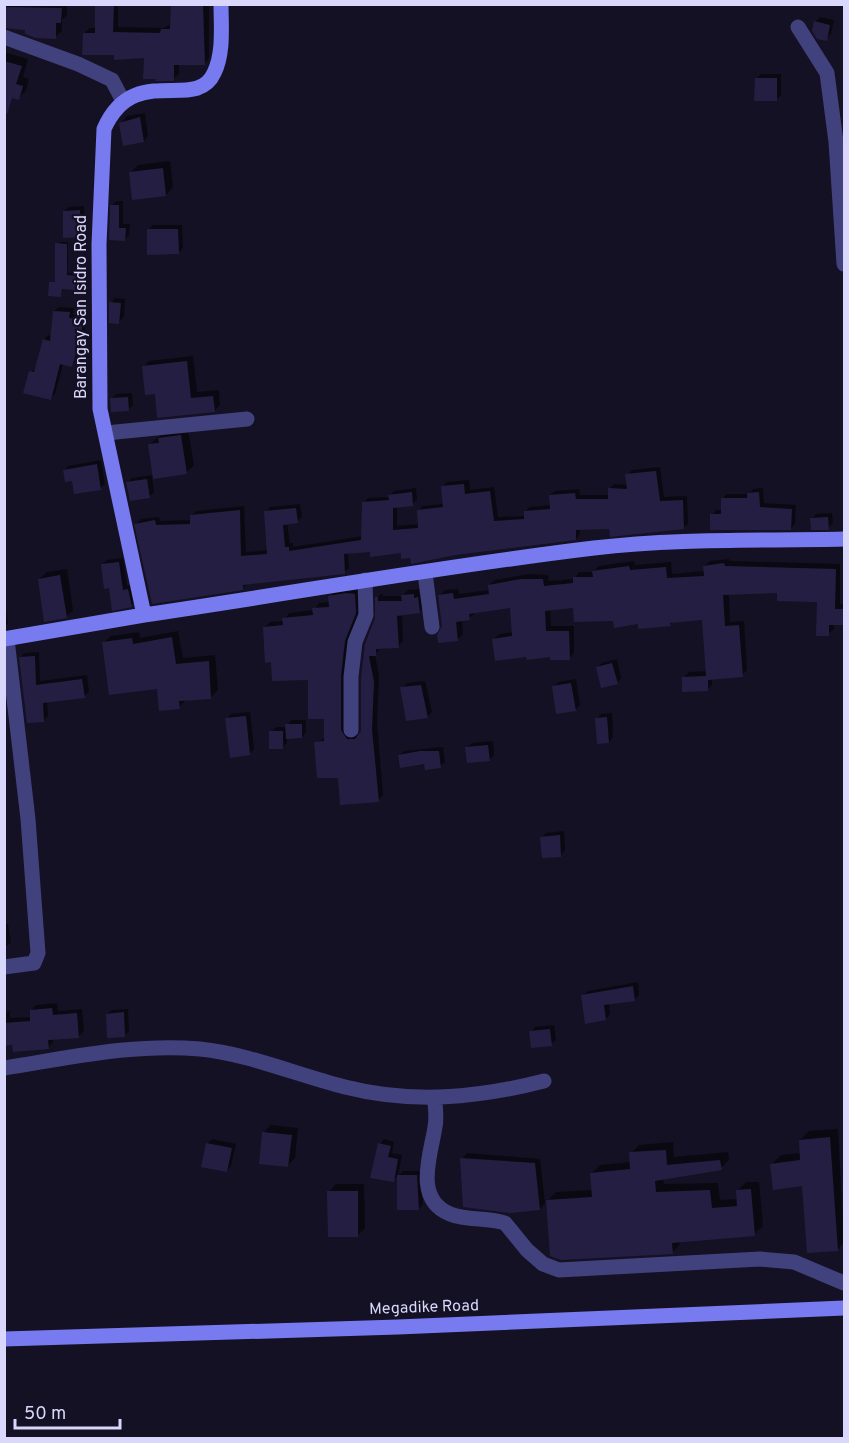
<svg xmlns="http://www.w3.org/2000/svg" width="849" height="1443" font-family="Overpass,sans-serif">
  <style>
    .shadow { fill: #0007 }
    .building { fill: #241f42 }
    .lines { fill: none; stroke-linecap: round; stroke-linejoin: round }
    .street { stroke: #41417d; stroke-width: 15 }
    .secondary { stroke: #787af0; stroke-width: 15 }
    .labels { text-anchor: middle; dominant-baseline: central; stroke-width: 4.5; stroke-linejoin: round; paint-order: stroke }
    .street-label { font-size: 16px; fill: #d9d7fb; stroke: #131123 }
  </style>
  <rect width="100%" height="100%" fill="#131123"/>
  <path class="shadow" d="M4 4H67V15L62 20V31L55 37 26 29 4 28Z
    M92 4H130L118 6V27L163 28 172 24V4H209V58L204 64H179V74L173 79 145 57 116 54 84 33 90 28H96L97 5Z
    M820 17 834 20 831 34 826 39 815 22Z
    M4 52 28 59 23 77 29 79 26 91 18 98 4 94Z
    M761 74H781V95L776 100 756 79Z
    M145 113 148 136 144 141 124 144 123 121 127 116Z
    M170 161 173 187 166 195 131 172 138 165Z
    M117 201H123V224H130L129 235 125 239H110L112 205Z
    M84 206 85 231 80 236 64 211 69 207Z
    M153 225H182L183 248 178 253 148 230Z
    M59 242H68V273L78 274 77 287 63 288 61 296 51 283 56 281Z
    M115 298 125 299 124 317 119 322 111 303Z
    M59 307 74 308 73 315 86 316 85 331 76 361 71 366 63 364 55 394 51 398 30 372 37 368 44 339 48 335 52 336 54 311Z
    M193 356 197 392 219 390 220 405 214 411 156 392 143 367 149 361Z
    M132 393 133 405 128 410 111 399 116 394Z
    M188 429 194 465 187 472 152 478 154 492 149 497 127 483 132 478 154 475 149 445 157 438 167 431Z
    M101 460 105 484 100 488 73 479 65 470 69 466Z
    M660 467 664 497 687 496 688 523 684 528H580V534L576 539 412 556 402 552H348L349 568 344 572 247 584 242 589 136 524 141 519 159 517 160 521 192 520 191 516 196 511 244 506 246 552 269 550 266 512 270 507 300 504 302 517 297 521 287 523 290 543H293V547L363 536V503L368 498 390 497 394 491 416 488 417 500 412 504 397 506V526L419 524 418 511 423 506 444 504 442 487 447 482 469 480 470 490 494 487 498 517 525 516V511L530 507 551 505 550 495 555 491 579 489 580 495H609V489L614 484 628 485 627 475 632 470Z
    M763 488 764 503 796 505 795 524 790 529 712 515 716 510H723V498L727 494H749L753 489Z
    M832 513 833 523 828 528 812 518 816 514Z
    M123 558 127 586 133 585 136 601 132 605 110 587 102 564 107 560Z
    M729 559 730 561 840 564V604H844V623H834V629L828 634 818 600 779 592 729 593 730 622 744 621 747 670 742 675 712 678V685L707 690 684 677 689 672 708 671 704 619 674 621 670 625 639 623 615 619 575 606 550 609 551 626H574V653L569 659 527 655 493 640 499 634 513 632 511 606 475 613 469 618 462 619 463 634 458 639 443 626 439 596 445 590 458 589 459 594 490 590 489 585 495 580 528 574 548 575 549 581 574 579 579 572H593L599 566 634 561 635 565 671 562 672 574 705 571 704 566 710 561Z
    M67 569 73 610 66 617 39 579 47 572Z
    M419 589V593H423L425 607 420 612 402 614 403 641 398 647 380 649 375 654 379 676 377 723 383 795 378 800 340 777 316 743 326 737 325 717 309 678 273 660 265 627 270 622 284 621 289 613 314 610 319 603 330 602V597L335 592 360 590 361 607 350 634 346 671 351 733 358 735 361 733 362 678 377 619V598L382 593 383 596H402L408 590Z
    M4 597 8 623 4 627Z
    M178 631 183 658 215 655 218 690 211 697 186 699 179 708 159 687 104 642 111 636 139 632 140 638Z
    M39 652 40 681 87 675 89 692 84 696 47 701 48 716 44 720 20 657 25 653Z
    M617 659 621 678 617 683 597 668 602 663Z
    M576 679 580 705 575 710 553 687 558 682Z
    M425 681 432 712 427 717 402 688 407 683Z
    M250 712 254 749 249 754 227 719 231 714Z
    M612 713 613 737 609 742 596 719 601 714Z
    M291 720H306V732L302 737 287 738V743L282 747 271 732 276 727H287Z
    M493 741 494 755 489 760 467 747 472 743Z
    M443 747 445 762 440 766 400 755 404 751Z
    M564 831 565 850 561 855 542 837 546 833Z
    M8 924 11 943 4 947V925Z
    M638 982 639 995 635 999 609 1003 610 1014 606 1019 583 995 588 991Z
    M57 1003 58 1011 82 1009 84 1031 79 1036 53 1038V1042L48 1048 4 1045V1012L10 1011V1018L32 1017 31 1011 36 1005Z
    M128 1009 129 1031 124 1036 107 1014 112 1010Z
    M554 1025 556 1040 551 1044 531 1032 535 1027Z
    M271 1125 298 1128 295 1158 288 1165 264 1132Z
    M838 1129 844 1242 838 1249 803 1185 772 1164 781 1155 801 1153 800 1140 809 1131Z
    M212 1139 236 1144 231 1166 227 1171 207 1144Z
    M384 1139 394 1142 392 1153 402 1155 398 1176 393 1180 380 1144Z
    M673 1142 674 1157 728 1152 729 1160 721 1168 663 1178 664 1184 718 1183 720 1200 738 1199V1190L746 1182H759L763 1226 754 1234 680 1241V1244L672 1253 548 1200 556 1192 593 1190 592 1173 600 1165 631 1162V1153L639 1145Z
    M467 1153 540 1159 545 1203 540 1209 462 1159Z
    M403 1171H421L423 1204 419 1209 399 1176Z
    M336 1184H364L365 1228 357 1236 329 1192Z"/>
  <path class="building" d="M95 4H114L113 32 160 33 161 29H170L171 4H203L205 65H174V81H155L156 79H143L144 58 114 60V55H82L83 33H95Z
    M4 7 62 8 61 23H56V39L36 38 25 34V30L4 28Z
    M814 21 830 25 827 41 817 39 812 31Z
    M4 61 22 66 16 84 23 86 19 100 12 98 7 114 4 113Z
    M755 78H777V101H754Z
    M140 117 144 142 123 146 119 123Z
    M163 168 166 196 132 200 129 172Z
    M110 205H119V228H126L125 241 109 240Z
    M80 210 81 237 63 238V211Z
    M147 229H178L179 254 147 255Z
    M55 243 67 244V275L77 276 76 290 62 289 61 297 48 296 49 282H55Z
    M109 302 121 303 119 324 109 323Z
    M53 311 70 312 69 318 83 320 81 337 72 367 60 364 51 400 23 393 29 371 34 372 43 339 50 341Z
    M187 361 191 398 213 396 215 412 157 418 155 394 145 395 142 366Z
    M128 397 129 411 111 412 110 398Z
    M181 435 187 474 153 479 148 444 159 443 158 438Z
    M97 464 101 490 74 494 72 481 65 482 63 470Z
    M656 471 660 501 683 500 684 529 610 537 609 529 576 530V540L455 555 411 564 410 558 401 559V553L370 557V552L344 554 345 574 243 585V590L152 604 134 524 155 520 156 525 190 524V515L240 510 241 556 267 554 264 511 296 508 298 523 283 525 285 547H289V551L361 540 362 502 389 500 388 495 412 492 413 506 393 508V530L418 528 417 510 443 507 441 486 464 484 465 494 490 491 494 521 524 519V511L550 509 549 495 575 493 576 499H608V488L627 489 625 474Z
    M147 479 150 498 130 501 126 482Z
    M759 492 760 507 792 509 791 530H710V514H721V498H747V493Z
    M828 517 829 530H811L810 518Z
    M119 562 123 590 128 589 132 607 112 611 109 588 104 589 101 564Z
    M724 563 725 566 836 569 835 609H844V625H829V636H816L817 602 777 601V593L723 595 725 626 739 625 743 677 708 680V691L682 692V677L706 676 702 620 670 623 671 626 638 629V624L614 628 613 621 574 622 573 608 545 611 546 631H569L570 660H550V657L527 660 526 657 495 661 492 639 512 636 510 608 469 614 470 620 456 622 458 641 438 643 437 635 442 626 438 595 453 593 454 599 489 594 488 585 521 579H543L544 586 573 583V577H593L592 571 629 566 630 570 666 567 667 578 704 576 703 566Z
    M60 575 67 618 44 622 38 579Z
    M346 593 355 594 356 613 345 641 341 676V730L347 739H355L361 731V678L365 644 375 618V597H378V601H402L401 595 414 594V598L418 597 420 613 397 616 399 648 376 649V656H369L374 682 372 729 379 802 340 805 338 778H317L314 742 324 741V719H308V680L272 681 271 662 265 663 263 627 283 625 282 618 313 615 312 608 329 607 328 596Z
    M172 637 176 664 209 661 211 699 179 701 180 709 159 711 157 689 109 695 102 642 132 638 133 644Z
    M35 656 36 685 82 679 85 698 43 703 44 722 27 723 19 657Z
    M612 663 618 684 601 688 596 667Z
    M571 683 576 711 556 714 552 686Z
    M421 685 428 718 406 721 400 687Z
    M246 716 250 755 230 758 225 718Z
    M607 717 609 743 597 744 595 718Z
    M285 724H302V738L286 739Z
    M269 731H283V749H269Z
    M488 745 490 761 467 763 465 747Z
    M420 751H439L441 768 425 770 424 764 400 768 398 755Z
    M560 835 561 857 542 858 540 837Z
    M633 986 635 1001 604 1005 606 1020 585 1024 581 995Z
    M52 1008 53 1015 77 1013 79 1038 48 1040 49 1049 13 1052 12 1045 4 1046V1023L30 1021V1010Z
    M124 1012 125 1037 107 1038 106 1014Z
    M550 1029 552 1046 531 1048 529 1031Z
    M262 1132 292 1135 288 1167 259 1164Z
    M830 1137 838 1251 807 1253 802 1186 773 1190 770 1164 800 1160 799 1140Z
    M206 1143 232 1148 227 1172 201 1167Z
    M378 1143 391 1146 388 1157 398 1159 394 1182 370 1178Z
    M666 1150 667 1165 720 1160 722 1170 655 1181 656 1192 710 1190 712 1208 737 1206 736 1190 751 1189 755 1236 672 1243 673 1254 561 1260 550 1256 546 1200 592 1197 590 1173 630 1169 629 1152Z
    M460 1158 535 1163 540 1210 510 1213 463 1207Z
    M397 1175H417L419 1210H397Z
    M327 1191H358V1237H328Z"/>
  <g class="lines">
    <path class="street" d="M798 27 827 73 836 142 844 264
      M4 37 78 64 112 80 123 101
      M106 433 247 419
      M425 573 432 627
      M351 730V677L355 642 366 615 365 580
      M4 967 34 963 38 953 28 819 7 639
      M4 1068C69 1058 134 1043 200 1049 249 1054 297 1075 345 1087 412 1104 478 1098 544 1081
      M435 1099C435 1108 437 1118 435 1127 431 1154 413 1199 450 1214 468 1221 487 1217 505 1223L527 1250 543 1264 559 1270 760 1259 794 1262 844 1283"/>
    <path class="secondary" d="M144 615C294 593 443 566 594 548 677 538 761 541 844 539
      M4 639 144 615 100 409 99 244 104 129C134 61 196 113 214 73 224 53 221 26 221 4
      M4 1339 398 1327 844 1308"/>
  </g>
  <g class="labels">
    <g class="street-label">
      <text transform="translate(82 307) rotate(-90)">Barangay San Isidro Road</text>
      <text transform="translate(424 1308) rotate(-2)">Megadike Road</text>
    </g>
  </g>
  <rect width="849" height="1443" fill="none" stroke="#d9d7fb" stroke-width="12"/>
  <path d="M15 1419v9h105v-9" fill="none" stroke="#d9d7fb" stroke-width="3"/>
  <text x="24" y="1419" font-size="18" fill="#d9d7fb" stroke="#131123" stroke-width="4.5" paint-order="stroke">50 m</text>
</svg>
